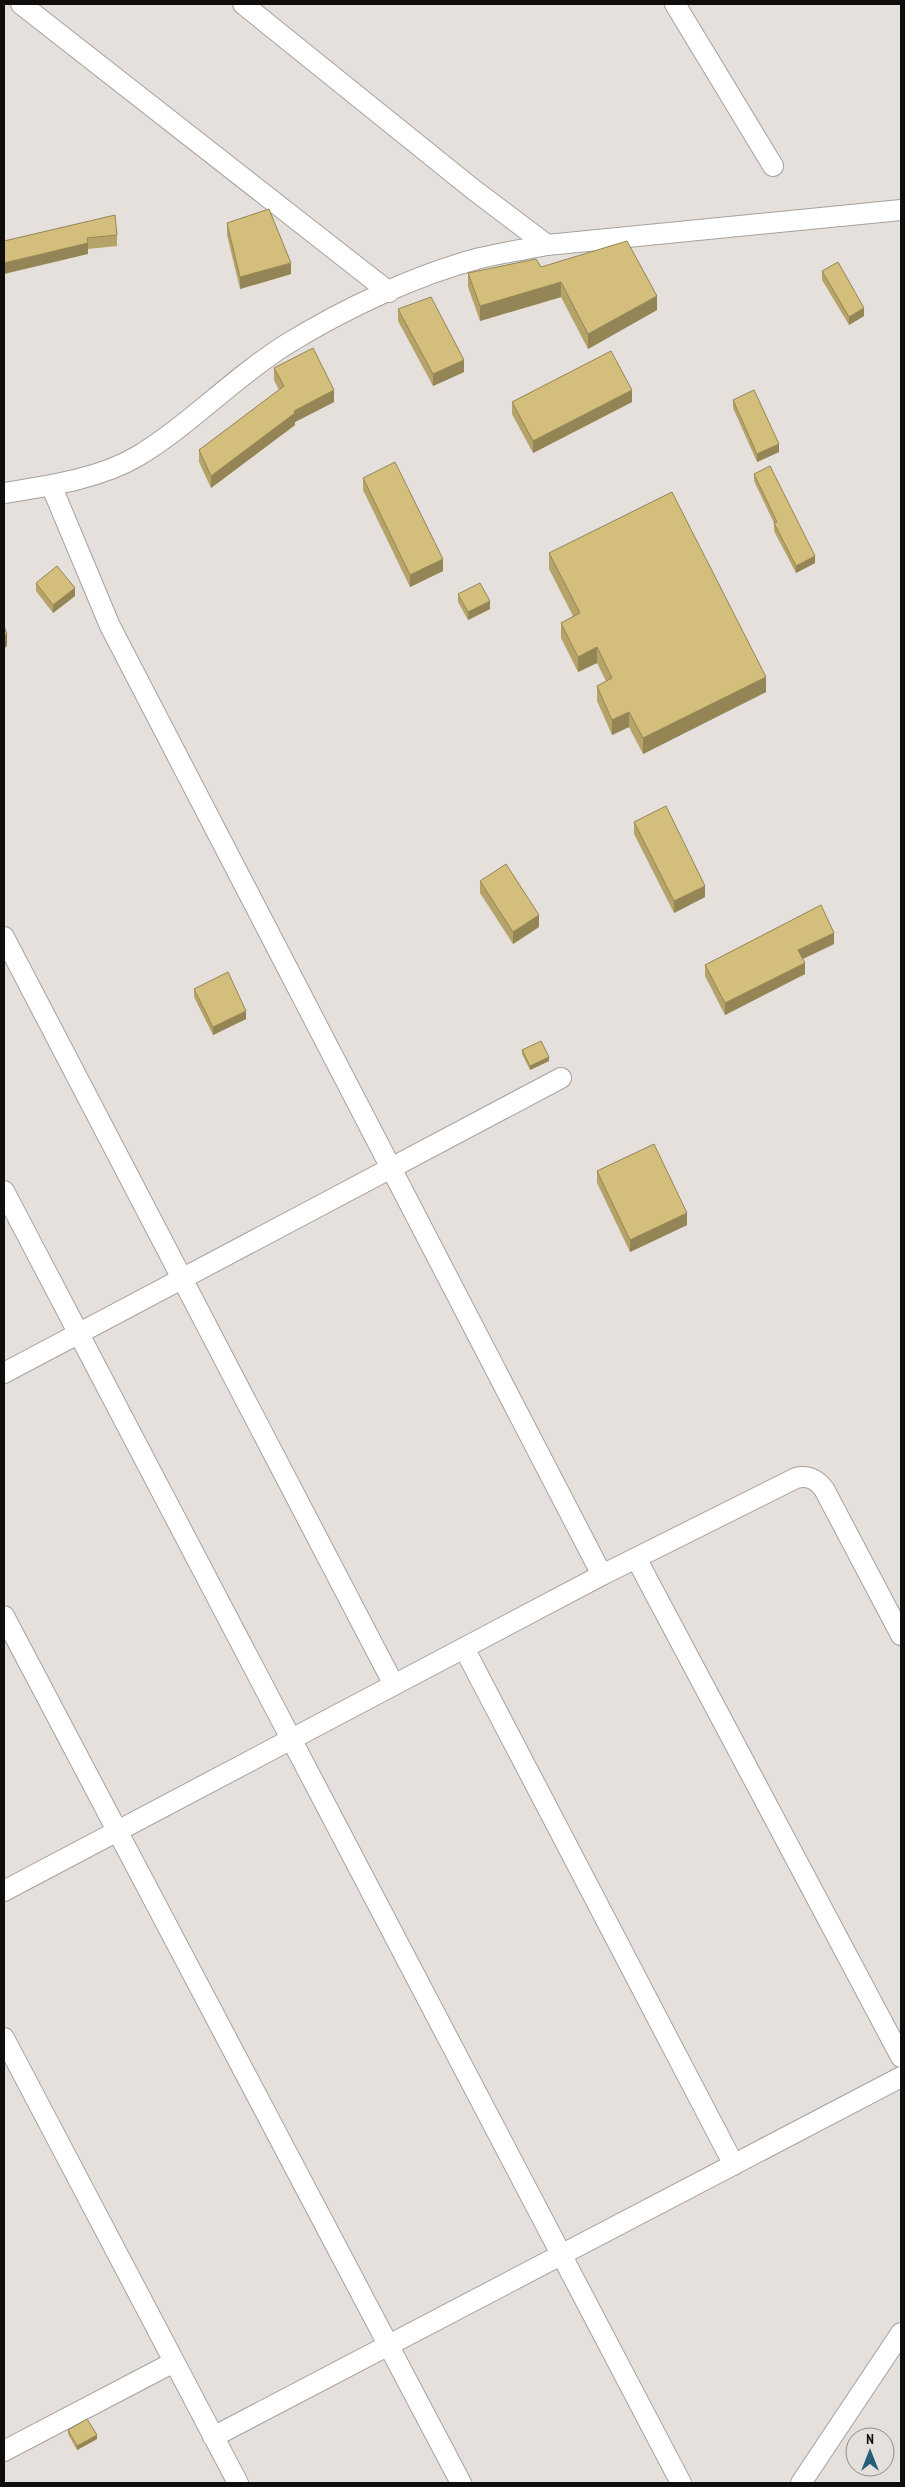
<svg xmlns="http://www.w3.org/2000/svg" width="905" height="2487" font-family="'PT Sans Narrow',sans-serif">
  <style>
    .lines { fill: none; stroke-linecap: round; stroke-linejoin: round }
    .minor-casing { stroke: #a6a19d; stroke-width: 22 }
    .minor { stroke: #fff; stroke-width: 20 }
    .wall { fill: #b6a36a }
    .shaded-wall { fill: #948556 }
    .building { fill: #d4be7b; stroke: #948556 }
  </style>
  <rect width="100%" height="100%" fill="#e5e0dc"/>
  <g class="lines">
    <defs>
      <path id="minor" d="M21 4 389 292
        M243 4 474 190 547 245 901 210
        M675 4 773 166
        M51 485 110 626 602 1575
        M4 493C48 486 99 479 138 456 191 424 234 377 287 344 344 309 415 275 480 258 502 253 525 249 547 245
        M4 937 394 1685
        M4 1191 681 2483
        M4 1373 561 1078
        M636 1558 901 2057
        M4 1616 461 2483
        M464 1648 734 2165
        M4 1891 602 1575 796 1478C808 1475 816 1479 824 1489L901 1635
        M4 2038 238 2483
        M213 2437 901 2077
        M4 2451 174 2362
        M801 2483 901 2333"/>
    </defs>
    <use href="#minor" class="minor-casing"/>
    <use href="#minor" class="minor"/>
  </g>
  <path class="wall" d="M227 223 291 274 240 289 227 235Z
    M117 235V246L88 249V254L4 241Z
    M541 267 657 310 588 349 561 297 480 321 468 287V273Z
    M822 271 864 316 849 325 822 280Z
    M398 309 464 372 433 386 398 321Z
    M274 368 334 402 295 422V425L211 488 199 462V450L279 390 274 380Z
    M733 400 779 452 757 462 733 408Z
    M512 402H632L533 453 512 414Z
    M754 474 815 563 796 573 774 531V523L754 481Z
    M363 478 443 571 410 587 363 490Z
    M549 553 766 692 643 754 629 727 612 735 597 701V686L606 681 597 663 578 672 561 638V623L573 616 549 569Z
    M36 583 75 596 53 613 36 591Z
    M458 594 490 609 468 620 458 602Z
    M634 822 705 897 674 913 634 834Z
    M480 881 539 927 513 944 480 893Z
    M834 944 803 959 805 974 725 1015 705 976V965Z
    M194 989 246 1019 213 1035 194 997Z
    M522 1050 549 1061 530 1070 522 1054Z
    M597 1171 687 1225 630 1252 597 1183Z
    M68 2430 97 2439 77 2450 68 2434Z"/>
  <path class="shaded-wall" d="M88 243V254L4 274V263Z
    M291 263V274L240 289V277Z
    M561 282V297L480 321V306Z
    M657 296V310L588 349V334Z
    M864 308V316L849 325V317Z
    M464 360V372L433 386V374Z
    M334 390V402L295 422V425L211 488V476L294 411Z
    M632 390V402L533 453V441Z
    M779 444V452L757 462V454Z
    M815 556V563L796 573V566Z
    M443 559V571L410 587V575Z
    M75 588V596L53 613V605Z
    M490 601V609L468 620V612Z
    M7 634V646L4 649V637Z
    M597 647V663L578 672V657Z
    M766 677V692L643 754V738Z
    M629 712V727L612 735V720Z
    M705 886V897L674 913V901Z
    M539 915V927L513 944V932Z
    M834 933V944L798 961V950Z
    M805 963V974L725 1015V1003Z
    M246 1011V1019L213 1035V1027Z
    M549 1057V1061L530 1070V1066Z
    M687 1213V1225L630 1252V1240Z
    M97 2435V2439L77 2450V2446Z"/>
  <path class="building" d="M269 209 291 263 240 277 227 223Z
    M115 215 117 235 87 238 88 243 4 263V241Z
    M627 241 657 296 588 334 561 282 480 306 468 273 536 259 541 267Z
    M838 262 864 308 849 317 822 271Z
    M431 297 464 360 433 374 398 309Z
    M313 348 334 390 294 411 295 413 211 476 199 450 284 386 274 368Z
    M611 351 632 390 533 441 512 402Z
    M754 390 779 444 757 454 733 400Z
    M395 462 443 559 410 575 363 478Z
    M770 466 815 556 796 566 774 523 777 522 754 474Z
    M672 492 766 677 643 738 629 712 612 720 597 686 612 678 597 647 578 657 561 623 580 613 549 553Z
    M57 566 75 588 53 605 36 583Z
    M480 583 490 601 468 612 458 594Z
    M4 626 7 634 4 637Z
    M666 806 705 886 674 901 634 822Z
    M506 864 539 915 513 932 480 881Z
    M821 905 834 933 798 950 805 963 725 1003 705 965Z
    M228 972 246 1011 213 1027 194 989Z
    M541 1041 549 1057 530 1066 522 1050Z
    M654 1144 687 1213 630 1240 597 1171Z
    M87 2419 97 2435 77 2446 68 2430Z"/>
  <rect width="905" height="2487" fill="none" stroke="#100e0d" stroke-width="10"/>
  <g transform="translate(870 2452)"><circle r="24" fill="#e5e0dc" stroke="#908c89"/>
  <path d="M0-4L9 19L0 12L-9 19Z" fill="#245e77"/>
  <text y="-8" font-size="14" font-weight="bold" text-anchor="middle" fill="#100e0d">N</text>
  </g>
</svg>
